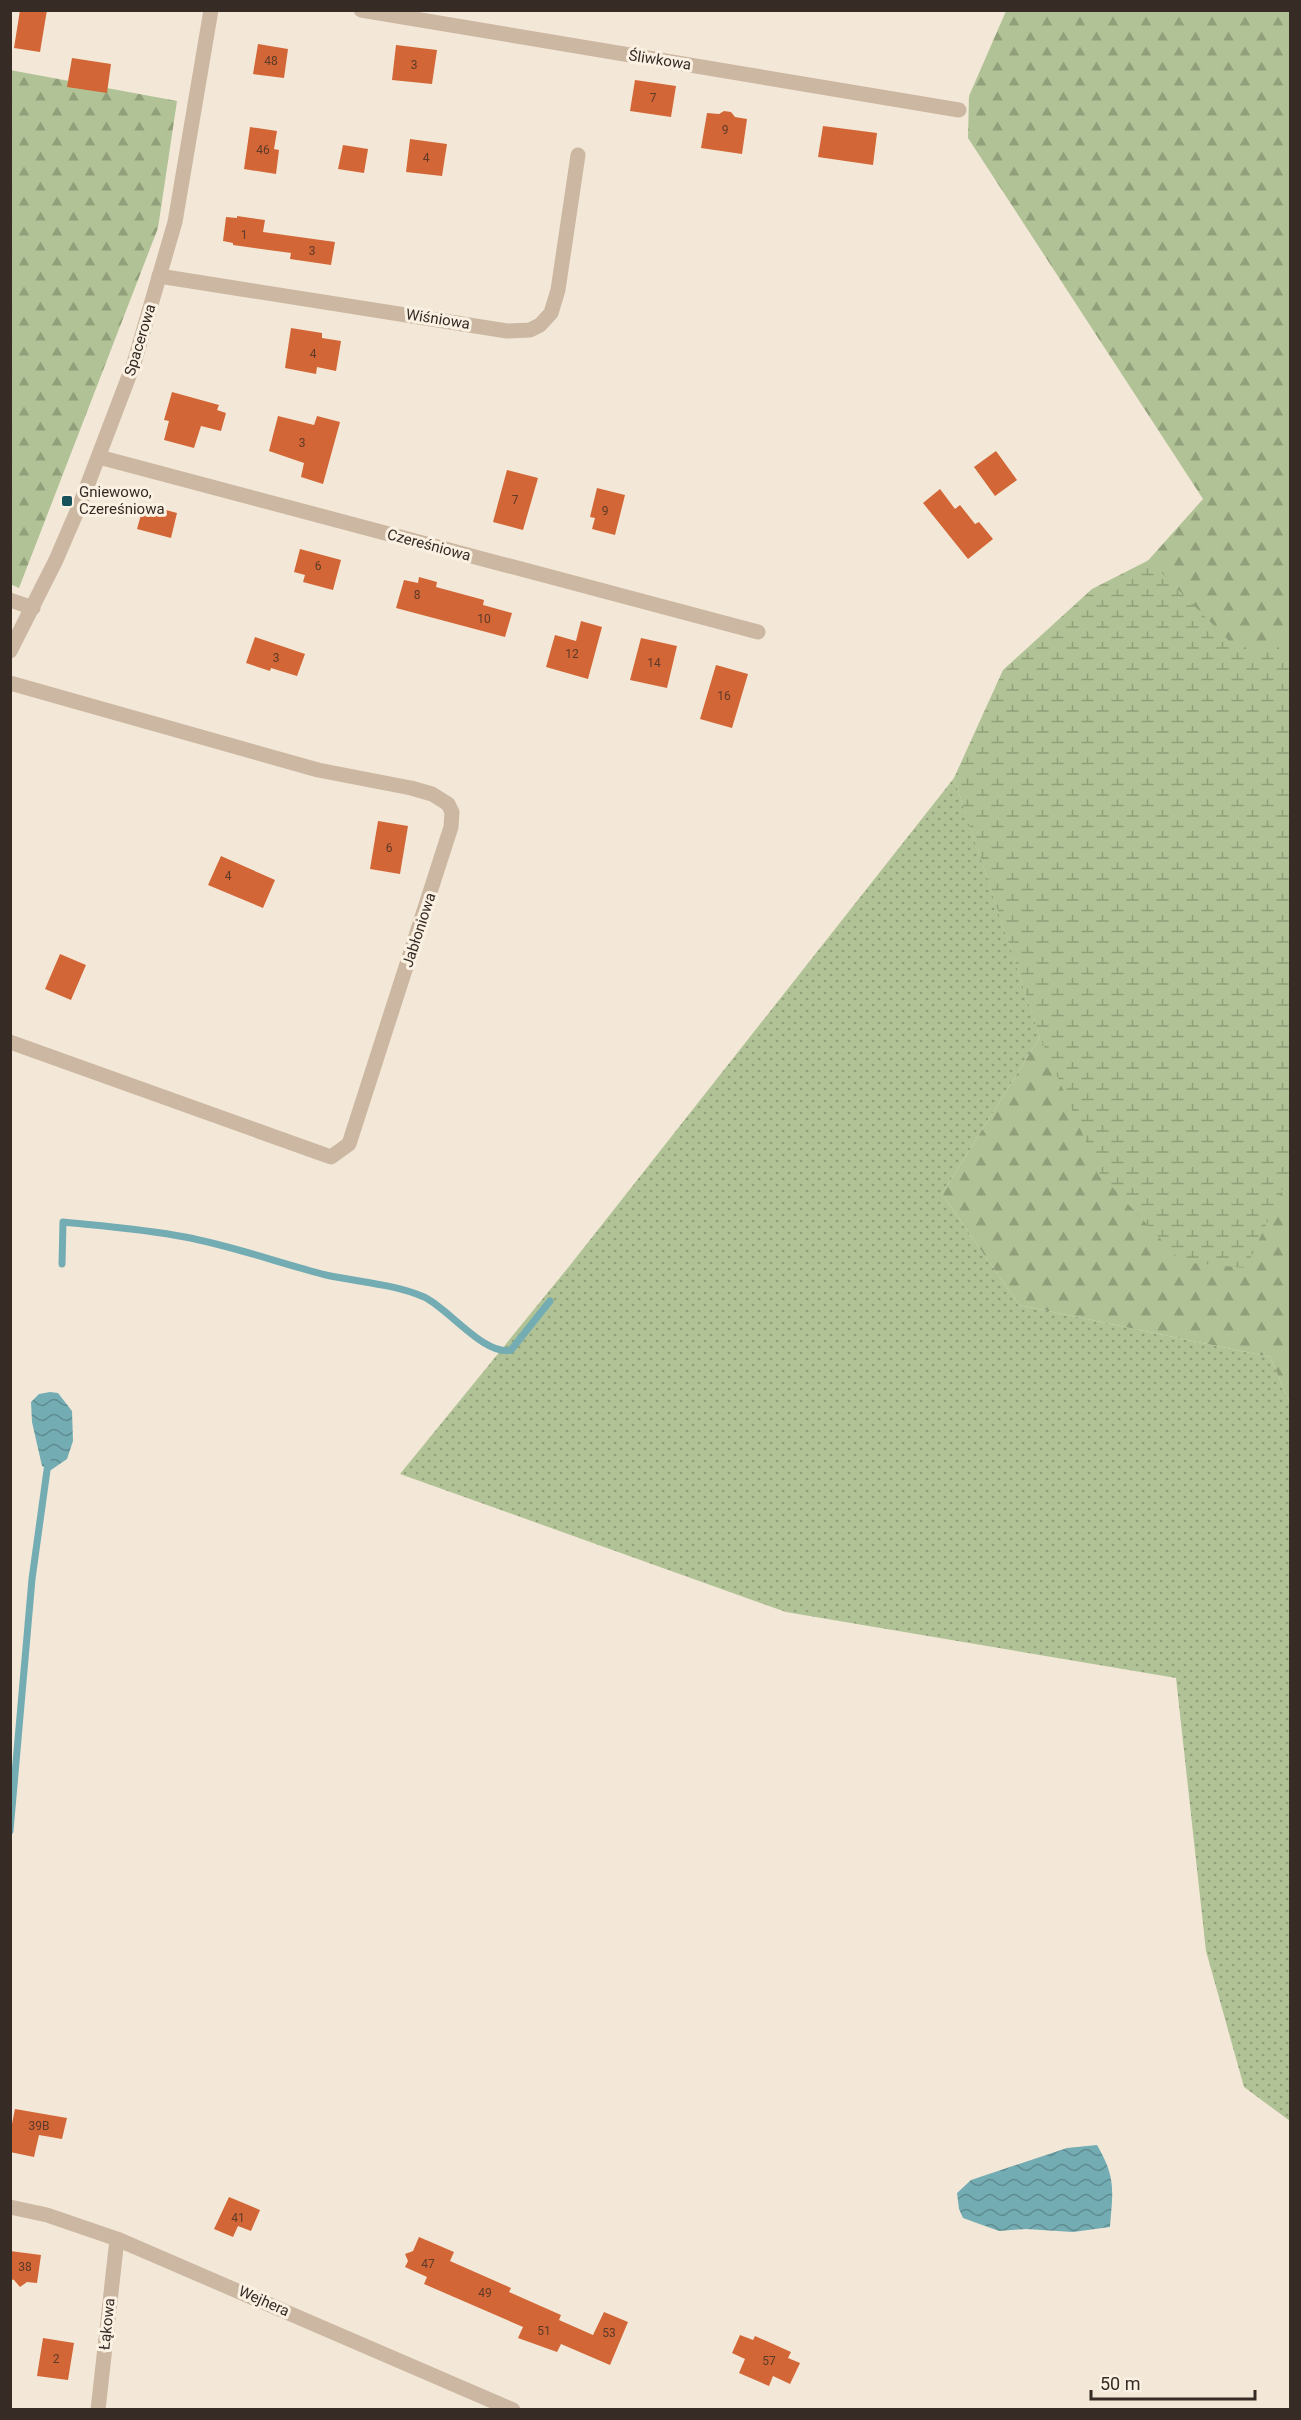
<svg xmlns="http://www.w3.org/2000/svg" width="1301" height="2420" font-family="Roboto,sans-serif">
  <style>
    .grass { fill: url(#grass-dots) }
    .forest { fill: url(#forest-firs) }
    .wetland { fill: url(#wetland-marsh) }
    .water { fill: url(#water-waves) }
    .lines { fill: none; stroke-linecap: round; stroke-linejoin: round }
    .stream { stroke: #73acb3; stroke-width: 7 }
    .building { fill: #d26636 }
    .minor { stroke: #ccb8a2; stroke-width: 15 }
    .tertiary { stroke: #ccb8a2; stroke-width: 15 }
    .poi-dot { fill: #17525b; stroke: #fbf1e3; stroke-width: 2 }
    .labels { text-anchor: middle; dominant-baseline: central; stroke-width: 6; stroke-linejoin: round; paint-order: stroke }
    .number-label { font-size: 12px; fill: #5d3a29 }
    .street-label { font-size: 15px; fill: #362b25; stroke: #fbf1e3 }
    .poi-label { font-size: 15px; fill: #362b25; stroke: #fbf1e3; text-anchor: start }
  </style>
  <defs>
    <pattern id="grass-dots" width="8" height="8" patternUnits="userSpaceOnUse" patternTransform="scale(1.5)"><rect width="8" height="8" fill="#b1c396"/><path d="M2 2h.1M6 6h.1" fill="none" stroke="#919f7a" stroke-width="1.8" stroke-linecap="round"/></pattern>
    <pattern id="forest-firs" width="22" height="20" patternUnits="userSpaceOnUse" patternTransform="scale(1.5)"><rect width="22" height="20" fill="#b1c396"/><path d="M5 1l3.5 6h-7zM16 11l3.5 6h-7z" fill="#919f7a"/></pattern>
    <pattern id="wetland-marsh" width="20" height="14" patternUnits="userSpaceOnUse" patternTransform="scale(1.5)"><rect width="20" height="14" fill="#b1c396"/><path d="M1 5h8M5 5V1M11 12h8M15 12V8" fill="none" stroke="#919f7a"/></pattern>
    <pattern id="water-waves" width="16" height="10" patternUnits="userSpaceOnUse" patternTransform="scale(1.5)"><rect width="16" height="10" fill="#73acb3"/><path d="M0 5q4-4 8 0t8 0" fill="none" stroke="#5f8c91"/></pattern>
  </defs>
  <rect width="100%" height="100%" fill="#f3e8d7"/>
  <path class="grass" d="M954 778 1040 1037 942 1194 1019 1305 1270 1357 1290 1403V2121L1244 2087 1206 1951 1176 1678 786 1612 400 1474 571 1264Z"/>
  <path class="forest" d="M1006 11H1290V1403L1270 1357 1019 1305 942 1194 1040 1037 954 778 1203 499 968 138 969 96Z
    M10 70 177 101 158 228 19 588 10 584Z"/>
  <path class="wetland" d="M1149 560 1237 649H1290V1173L1246 1268 1182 1262 1100 1174 1040 1037 954 778 1003 670 1092 589Z"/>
  <path class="water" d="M50 1392 58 1393 72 1411 73 1441 67 1459 51 1470 42 1466 32 1422 31 1402 39 1394Z
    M1097 2145C1116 2178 1113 2189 1110 2227L1073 2232 1026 2229 999 2231 963 2218 959 2209 957 2193 971 2180 1067 2148Z"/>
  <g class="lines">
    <path class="stream" d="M62 1264 63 1222C103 1226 145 1229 185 1237 233 1246 279 1263 326 1275 358 1282 394 1284 424 1297 447 1307 485 1357 511 1350L550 1301
      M10 1831 32 1579 48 1463"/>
  </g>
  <path class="building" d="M20 10H47L40 52 14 48Z
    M258 44 288 49 284 78 253 74Z
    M396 45 437 50 432 84 392 80Z
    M72 58 111 64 107 93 67 87Z
    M635 80 676 86 671 117 630 111Z
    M724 111 731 112 735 117 747 119 742 154 701 148 707 113 719 114Z
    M823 126 877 133 873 165 818 157Z
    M250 127 277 131 274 149 279 150 276 174 244 169Z
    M410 139 447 144 442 176 406 172Z
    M343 145 368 149 364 173 338 169Z
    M237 216 265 220 263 232 335 242 331 265 290 259 291 253 233 245V243L223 241 226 217 237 218Z
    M291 328 322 333V338L341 341 336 371 317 367 316 374 285 368Z
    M172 392 219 405 217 410 226 413 221 431 201 426 194 448 164 440 169 421 164 420Z
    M278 416 314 425 317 416 340 422 323 484 301 477 304 463 269 451Z
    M996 451 1017 480 995 496 974 467Z
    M507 470 538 478 523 530 493 522Z
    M597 488 625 495 615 535 592 529 595 518 590 517Z
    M940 489 955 509 960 505 975 524 979 522 993 539 968 559 923 503Z
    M144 504 177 513 171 538 137 529Z
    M300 549 341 560 333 590 303 582 305 575 294 572Z
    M419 577 437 582 436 587 484 600 483 605 512 613 505 637 396 608 404 580 418 583Z
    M581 621 602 627 588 679 546 667 555 635 576 641Z
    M255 637 305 654 297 676 271 668 270 671 246 663Z
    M641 638 677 646 667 688 630 680Z
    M716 665 748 674 732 728 700 719Z
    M378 821 408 826 400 874 370 869Z
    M221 856 275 880 263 908 208 885Z
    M60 954 86 965 71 1000 45 989Z
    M15 2109 67 2118 62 2139 39 2135 34 2157 10 2152V2134Z
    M229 2197 260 2210 251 2231 238 2226 233 2237 214 2229Z
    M419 2237 454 2252 450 2261 511 2288 509 2292 561 2315 559 2320 593 2335 604 2312 628 2322 610 2365 561 2344 557 2352 518 2338 523 2327 424 2284 427 2277 405 2267 408 2261 405 2254 413 2251Z
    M10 2251 41 2255 37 2283 27 2282 20 2287 14 2280 10 2279Z
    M740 2335 753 2340 755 2336 791 2352 788 2358 800 2363 790 2384 773 2376 769 2386 739 2373 745 2359 732 2353Z
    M43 2338 74 2343 68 2380 37 2376Z"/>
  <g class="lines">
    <path class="minor" d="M361 10 959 110
      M159 276 507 331 530 330 540 325 551 313 558 290 578 155
      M99 457 758 632
      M10 600 33 608
      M10 683 318 770 411 788 432 794 448 804 452 812 451 827 349 1144 331 1157 10 1042
      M10 2207 47 2215 117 2239 513 2410
      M98 2410 117 2239"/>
    <path class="tertiary" d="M10 651 56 560 81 502 134 363 175 222 211 10"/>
  </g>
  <rect class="poi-dot" x="61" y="495" width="12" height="12" rx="3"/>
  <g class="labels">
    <g class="number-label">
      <text x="271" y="61">48</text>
      <text x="414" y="65">3</text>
      <text x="653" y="98">7</text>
      <text x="725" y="130">9</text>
      <text x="263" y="150">46</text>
      <text x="426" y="158">4</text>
      <text x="244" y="235">1</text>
      <text x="312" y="251">3</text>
      <text x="313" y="354">4</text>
      <text x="302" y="443">3</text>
      <text x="515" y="500">7</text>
      <text x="605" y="511">9</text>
      <text x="318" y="566">6</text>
      <text x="417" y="595">8</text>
      <text x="484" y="619">10</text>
      <text x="572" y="654">12</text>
      <text x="276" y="658">3</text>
      <text x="654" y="663">14</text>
      <text x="724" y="696">16</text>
      <text x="389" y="848">6</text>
      <text x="228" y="876">4</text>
      <text x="39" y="2126">39B</text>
      <text x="238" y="2218">41</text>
      <text x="428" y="2264">47</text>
      <text x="25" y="2267">38</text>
      <text x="485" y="2293">49</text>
      <text x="544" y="2331">51</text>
      <text x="609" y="2333">53</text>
      <text x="56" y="2359">2</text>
      <text x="769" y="2361">57</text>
    </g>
    <g class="street-label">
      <text transform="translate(660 60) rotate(9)">Śliwkowa</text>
      <text transform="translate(438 319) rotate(9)">Wiśniowa</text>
      <text transform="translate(140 340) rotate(-73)">Spacerowa</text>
      <text transform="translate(429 545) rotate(15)">Czereśniowa</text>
      <text transform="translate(419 930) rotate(-72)">Jabłoniowa</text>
      <text transform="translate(264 2301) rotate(24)">Wejhera</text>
      <text transform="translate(107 2324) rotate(-84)">Łąkowa</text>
    </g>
    <g class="poi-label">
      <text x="79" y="492">Gniewowo,<tspan x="79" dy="17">Czereśniowa</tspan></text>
    </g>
  </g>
  <rect width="1301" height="2420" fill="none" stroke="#362b25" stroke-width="24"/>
  <path d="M1091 2390v9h164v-9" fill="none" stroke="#362b25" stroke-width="3"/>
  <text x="1100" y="2390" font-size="18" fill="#362b25" stroke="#fbf1e3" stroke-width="4.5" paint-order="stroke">50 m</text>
</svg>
